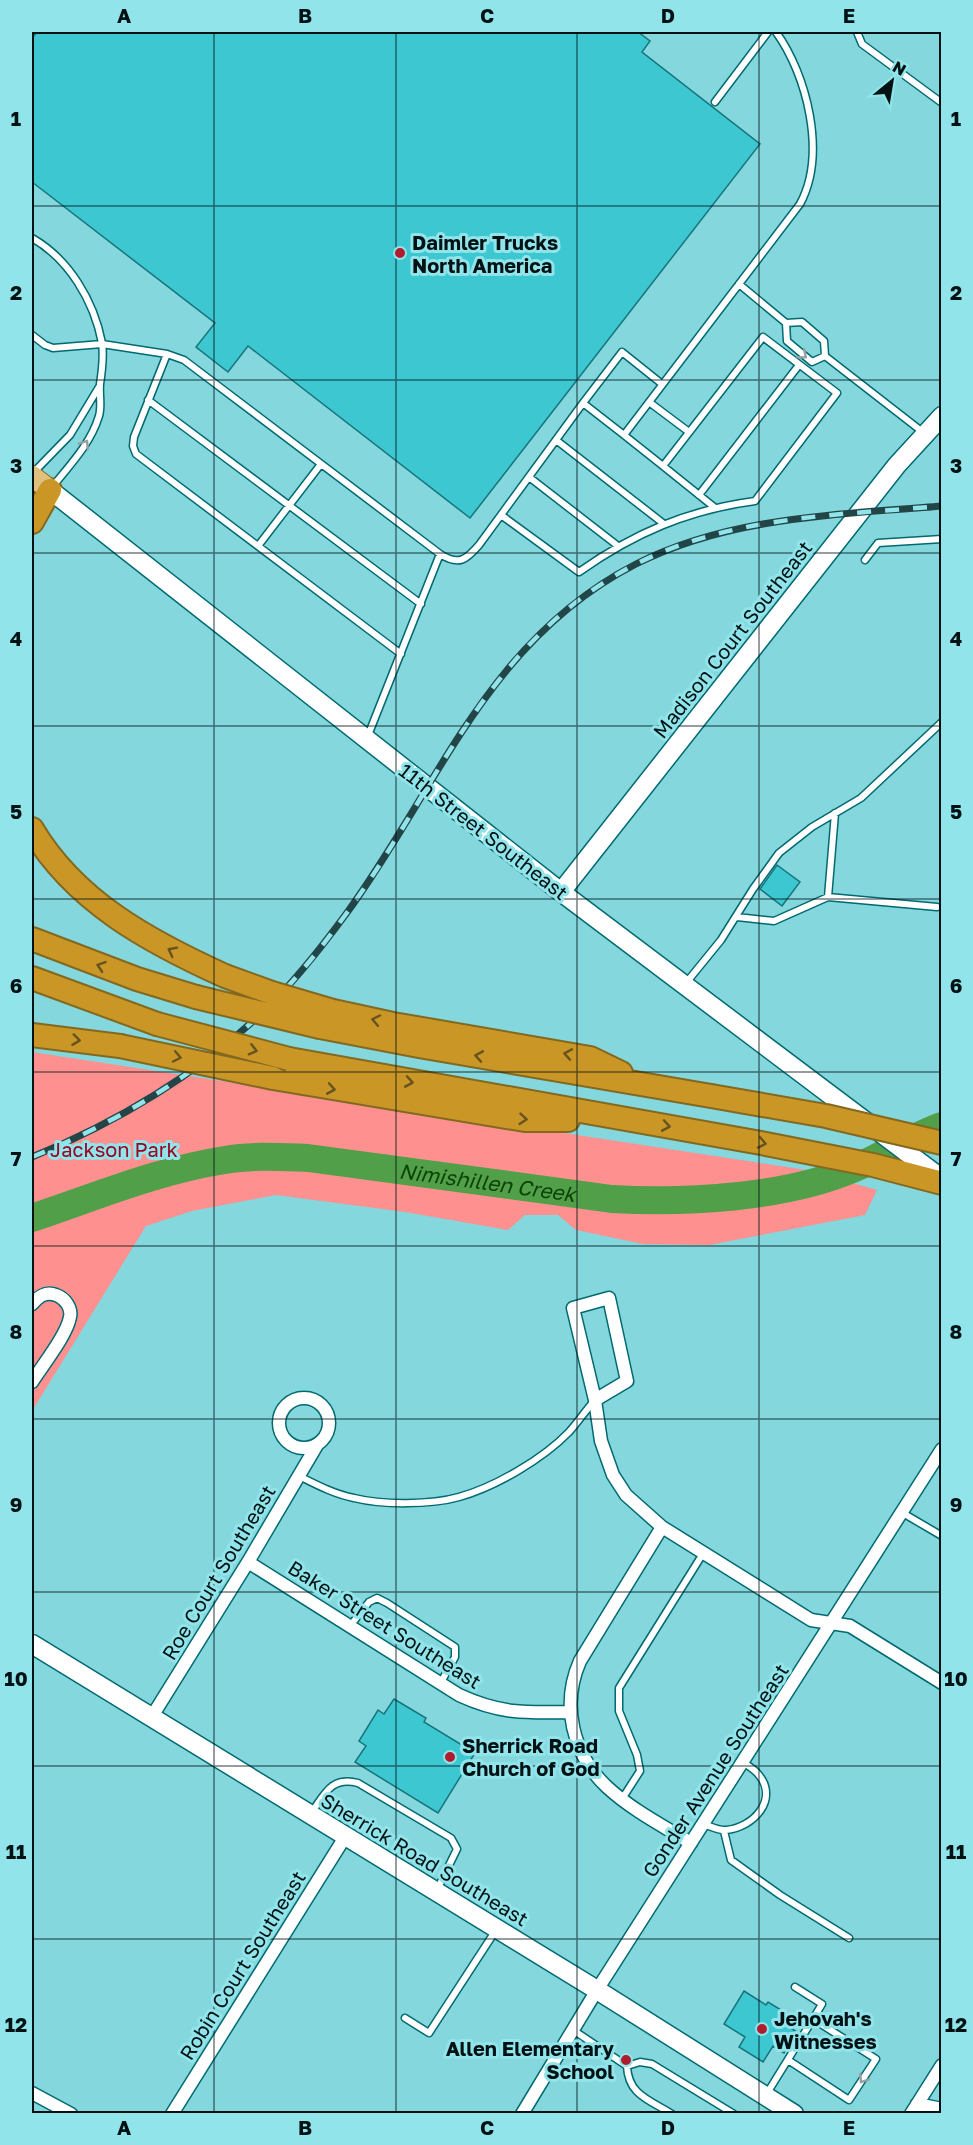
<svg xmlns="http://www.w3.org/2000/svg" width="973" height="2145" font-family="'Golos Text',sans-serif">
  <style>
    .green { fill: #fe918f }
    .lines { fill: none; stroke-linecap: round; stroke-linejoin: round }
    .river { stroke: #529f49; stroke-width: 28 }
    .building { fill: #3cc7d1; stroke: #16757b; stroke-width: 1.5 }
    .lane-casing { stroke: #006a70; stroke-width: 9 }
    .street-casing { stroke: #006a70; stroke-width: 15 }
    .secondary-casing { stroke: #006a70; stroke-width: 21 }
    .primary-casing { stroke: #836820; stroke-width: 22 }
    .highway-casing { stroke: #836820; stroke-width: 26 }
    .lane { stroke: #fff; stroke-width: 6 }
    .street { stroke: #fff; stroke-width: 12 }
    .secondary { stroke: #fff; stroke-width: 18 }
    .primary { stroke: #dfc17d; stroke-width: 20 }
    .highway { stroke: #ca9727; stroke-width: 22 }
    .rail-casing { stroke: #224548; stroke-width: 7 }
    .rail { stroke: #90e4ea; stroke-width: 4.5; stroke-dasharray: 14; stroke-linecap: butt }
    .highway-bridge-casing { stroke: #836820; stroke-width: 26; stroke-linecap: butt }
    .highway-bridge { stroke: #ca9727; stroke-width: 22 }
    .oneway { stroke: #99a0a1 }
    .oneway2 { stroke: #65541e }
    .grid { fill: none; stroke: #001214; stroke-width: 1.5; stroke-opacity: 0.55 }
    .poi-dot { fill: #af1c2e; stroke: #90e4ea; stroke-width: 2 }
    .labels { text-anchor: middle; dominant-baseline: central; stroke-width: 6; stroke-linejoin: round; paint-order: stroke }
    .poi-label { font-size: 20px; font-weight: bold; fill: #001214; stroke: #90e4ea; text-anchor: start }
    .street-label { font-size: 20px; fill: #001214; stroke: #90e4ea }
    .park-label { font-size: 20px; fill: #9b0121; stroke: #90e4ea }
    .water-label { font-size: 21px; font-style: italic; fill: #0c4307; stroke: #90e4ea }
    .neatline { fill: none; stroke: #001214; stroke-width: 2 }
    .grid-label { font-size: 20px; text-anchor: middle; font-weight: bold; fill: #001214 }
  </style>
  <rect width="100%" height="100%" fill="#83d7dd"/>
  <path class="green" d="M32 1052 806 1170 877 1190 865 1215 709 1245 643 1244 576 1230 558 1215H525L508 1230 405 1212 276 1195 192 1211 146 1226 32 1411Z"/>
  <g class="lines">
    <path class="river" id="s1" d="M32 1218C95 1197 159 1170 225 1160 252 1155 280 1157 308 1158L612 1199C687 1203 786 1198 855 1168 885 1155 911 1137 942 1126"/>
  </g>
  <path class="building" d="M37 32H638L650 41 642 52 760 144 470 518 248 346 228 372 196 347 215 323 32 182V38Z
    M777 865 800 882 782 906 760 889Z
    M394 1699 426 1718 424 1722 475 1753 438 1813 355 1762 366 1746 359 1741 378 1710 384 1714Z
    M744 1991 766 2005 768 2002 791 2016 786 2025 797 2032 784 2053 773 2046 763 2062 739 2047 745 2037 724 2024Z"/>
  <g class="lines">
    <defs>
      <path id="lane" d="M857 32 862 44 942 103
        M715 102 768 32
        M32 238C69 259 94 301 102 343 104 357 102 371 100 384 99 395 102 406 99 416 91 443 70 465 53 486
        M739 284 786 323
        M32 335 45 345 53 348 102 344 167 354 184 360 440 554C459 566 466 560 479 545L583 403 624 435 800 204C827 154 807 75 776 32
        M167 354 134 437 133 446 136 454 401 654
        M825 356 812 362 787 341 786 323 802 322 824 341 825 356 924 433
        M148 400 421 604
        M649 402 689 432
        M583 403 622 352 662 384
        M556 440 664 524
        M663 466 714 507
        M33 473 70 435 99 387
        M529 477 618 546
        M699 495 799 365
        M501 515 579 572C634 533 688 510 755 501L837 393 763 337 663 466 624 435
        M258 546 321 464
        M865 560 878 543 942 539
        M367 738 440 554
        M828 897 835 813
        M737 917 774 921 828 897 937 907
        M686 983 721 940 753 889 779 853 812 827 861 798 942 722
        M299 1476C317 1485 334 1494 354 1498 382 1505 431 1505 459 1497 495 1487 543 1459 569 1432 578 1422 586 1410 595 1400
        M901 1512 942 1536
        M350 1626 369 1602 377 1598 387 1603 455 1647V1657L440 1684
        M622 1799 640 1771 637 1755 619 1711V1688L704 1552
        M312 1812C325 1793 332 1776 358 1783L451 1838 457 1849 437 1890
        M703 1824C710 1826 719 1831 726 1830 753 1828 780 1799 758 1774 754 1769 748 1766 743 1762
        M724 1831 731 1860 780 1895 849 1938
        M795 1987 822 2004 813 2019
        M405 2018 429 2033 496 1930
        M573 2030 627 2066 640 2062 652 2064 734 2114
        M627 2066C628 2095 650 2100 672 2114
        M766 2095 813 2019 876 2059 849 2100 788 2060"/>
      <path id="street" d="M32 1304C39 1296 46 1291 56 1295 65 1298 72 1308 70 1317 67 1335 42 1366 32 1382
        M279 1423a25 25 0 1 1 50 0a25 25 0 1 1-50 0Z
        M595 1400 627 1381 609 1298 573 1308 595 1400 601 1441 613 1475 626 1495 662 1527 811 1620 850 1626 942 1683
        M662 1527 580 1661C561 1704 572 1754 607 1787 632 1810 663 1826 691 1843
        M248 1562 459 1695C500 1714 526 1713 570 1712
        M151 1718 248 1562 317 1445
        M32 2093 71 2114
        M917 2104 942 2109
        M172 2114 345 1837
        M522 2114 597 1990 942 1449
        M911 2114 942 2065"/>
      <path id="secondary" d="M50 490 561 892 942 1179
        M561 892 897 465 942 416
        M32 1644 597 1990 794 2114"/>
      <path id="primary" d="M32 476 50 490"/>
      <path id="highway" d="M32 522 50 490
        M32 829C75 902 150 942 225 976
        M32 939 137 979 196 997
        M32 978 157 1024
        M333 1011 393 1024 590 1058 621 1073
        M320 1027 419 1046 711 1096
        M32 1035 120 1046
        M289 1059 761 1143 873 1165 942 1183
        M273 1078 525 1120H568"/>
    </defs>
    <use href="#lane" class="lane-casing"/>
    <use href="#street" class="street-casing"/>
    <use href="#secondary" class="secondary-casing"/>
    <use href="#primary" class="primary-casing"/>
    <use href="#highway" class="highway-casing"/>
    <use href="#lane" class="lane"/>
    <use href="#street" class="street"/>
    <use href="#secondary" class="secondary"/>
    <use href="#primary" class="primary"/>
    <use href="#highway" class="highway"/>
    <defs>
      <path id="rail" d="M32 1157C116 1123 200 1073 266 1009 295 981 321 948 346 914 439 787 486 641 636 564 731 516 838 515 942 506"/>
    </defs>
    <use href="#rail" class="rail-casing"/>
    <use href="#rail" class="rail"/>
    <defs>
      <path id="highway-bridge" d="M225 976 272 993 333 1011
        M196 997 320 1027
        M157 1024 289 1059
        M120 1046 273 1078
        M711 1096 826 1116 942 1143"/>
    </defs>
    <use href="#highway-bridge" class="highway-bridge-casing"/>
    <use href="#highway-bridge" class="highway-bridge"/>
  </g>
  <defs><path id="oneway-chevron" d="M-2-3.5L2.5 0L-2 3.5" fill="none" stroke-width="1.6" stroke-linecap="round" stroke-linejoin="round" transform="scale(1.5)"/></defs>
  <g class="oneway">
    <use href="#oneway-chevron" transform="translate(803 355) rotate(40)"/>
    <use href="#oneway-chevron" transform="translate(85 444) rotate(-57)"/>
    <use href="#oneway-chevron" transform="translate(863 2079) rotate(123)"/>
  </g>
  <g class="oneway2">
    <use href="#oneway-chevron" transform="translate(172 951) rotate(-153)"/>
    <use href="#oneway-chevron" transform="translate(101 966) rotate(-161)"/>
    <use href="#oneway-chevron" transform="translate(376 1020) rotate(-168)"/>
    <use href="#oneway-chevron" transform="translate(76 1040) rotate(7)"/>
    <use href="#oneway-chevron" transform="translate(253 1050) rotate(14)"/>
    <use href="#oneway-chevron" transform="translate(568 1054) rotate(-170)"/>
    <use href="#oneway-chevron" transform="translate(479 1056) rotate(-170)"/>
    <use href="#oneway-chevron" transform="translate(177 1057) rotate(12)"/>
    <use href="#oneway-chevron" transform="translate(409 1082) rotate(10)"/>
    <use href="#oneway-chevron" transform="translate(331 1089) rotate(10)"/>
    <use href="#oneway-chevron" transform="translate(523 1119) rotate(5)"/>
    <use href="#oneway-chevron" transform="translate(666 1126) rotate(10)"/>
    <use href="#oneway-chevron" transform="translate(762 1143) rotate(11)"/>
  </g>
  <path class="grid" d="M214 32V2114M396 32V2114M577 32V2114M759 32V2114M32 206H942M32 380H942M32 553H942M32 726H942M32 899H942M32 1072H942M32 1246H942M32 1419H942M32 1592H942M32 1766H942M32 1939H942"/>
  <g class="poi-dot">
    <circle cx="400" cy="253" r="6"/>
    <circle cx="450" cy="1757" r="6"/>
    <circle cx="762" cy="2029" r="6"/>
    <circle cx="626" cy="2060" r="6"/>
  </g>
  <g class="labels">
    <g class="poi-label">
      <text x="412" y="242">Daimler Trucks<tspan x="412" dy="23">North America</tspan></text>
      <text x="462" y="1745">Sherrick Road<tspan x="462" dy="23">Church of God</tspan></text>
      <text x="774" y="2018">Jehovah's<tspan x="774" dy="23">Witnesses</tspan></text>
      <text x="614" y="2048" text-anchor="end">Allen Elementary<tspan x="614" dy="23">School</tspan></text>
    </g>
    <g class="street-label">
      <text transform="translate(732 639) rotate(-52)">Madison Court Southeast</text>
      <text transform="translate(484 831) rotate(38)">11th Street Southeast</text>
      <text transform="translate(218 1572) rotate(-59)">Roe Court Southeast</text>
      <text transform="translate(385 1624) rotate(32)">Baker Street Southeast</text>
      <text transform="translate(715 1770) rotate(-57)">Gonder Avenue Southeast</text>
      <text transform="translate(425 1859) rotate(31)">Sherrick Road Southeast</text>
      <text transform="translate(242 1965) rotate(-58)">Robin Court Southeast</text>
    </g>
    <g class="park-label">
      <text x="114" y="1149">Jackson Park</text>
    </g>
    <g class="water-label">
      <text stroke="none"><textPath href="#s1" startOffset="466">Nimishillen Creek</textPath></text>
    </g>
  </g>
  <rect width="973" height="2145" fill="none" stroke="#90e4ea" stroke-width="66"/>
  <g transform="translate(892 81) rotate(30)" stroke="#90e4ea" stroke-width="4.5" paint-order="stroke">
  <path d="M0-4.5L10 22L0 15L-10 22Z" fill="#001214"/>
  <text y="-9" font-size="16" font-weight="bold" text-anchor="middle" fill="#001214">N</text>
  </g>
  <rect x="33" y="33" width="907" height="2079" class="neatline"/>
  <g class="grid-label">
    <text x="124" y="23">A</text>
    <text x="305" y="23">B</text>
    <text x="487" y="23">C</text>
    <text x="668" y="23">D</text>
    <text x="849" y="23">E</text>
    <text x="16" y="126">1</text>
    <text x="956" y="126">1</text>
    <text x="16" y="300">2</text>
    <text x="956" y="300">2</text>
    <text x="16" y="473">3</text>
    <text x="956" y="473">3</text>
    <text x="16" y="646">4</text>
    <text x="956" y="646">4</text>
    <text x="16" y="819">5</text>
    <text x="956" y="819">5</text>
    <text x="16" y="993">6</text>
    <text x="956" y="993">6</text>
    <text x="16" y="1166">7</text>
    <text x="956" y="1166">7</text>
    <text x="16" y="1339">8</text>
    <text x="956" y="1339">8</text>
    <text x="16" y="1512">9</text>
    <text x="956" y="1512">9</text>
    <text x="16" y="1686">10</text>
    <text x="956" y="1686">10</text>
    <text x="16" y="1859">11</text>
    <text x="956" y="1859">11</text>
    <text x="16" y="2032">12</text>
    <text x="956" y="2032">12</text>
    <text x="124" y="2135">A</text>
    <text x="305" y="2135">B</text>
    <text x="487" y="2135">C</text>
    <text x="668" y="2135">D</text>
    <text x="849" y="2135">E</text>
  </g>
</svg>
